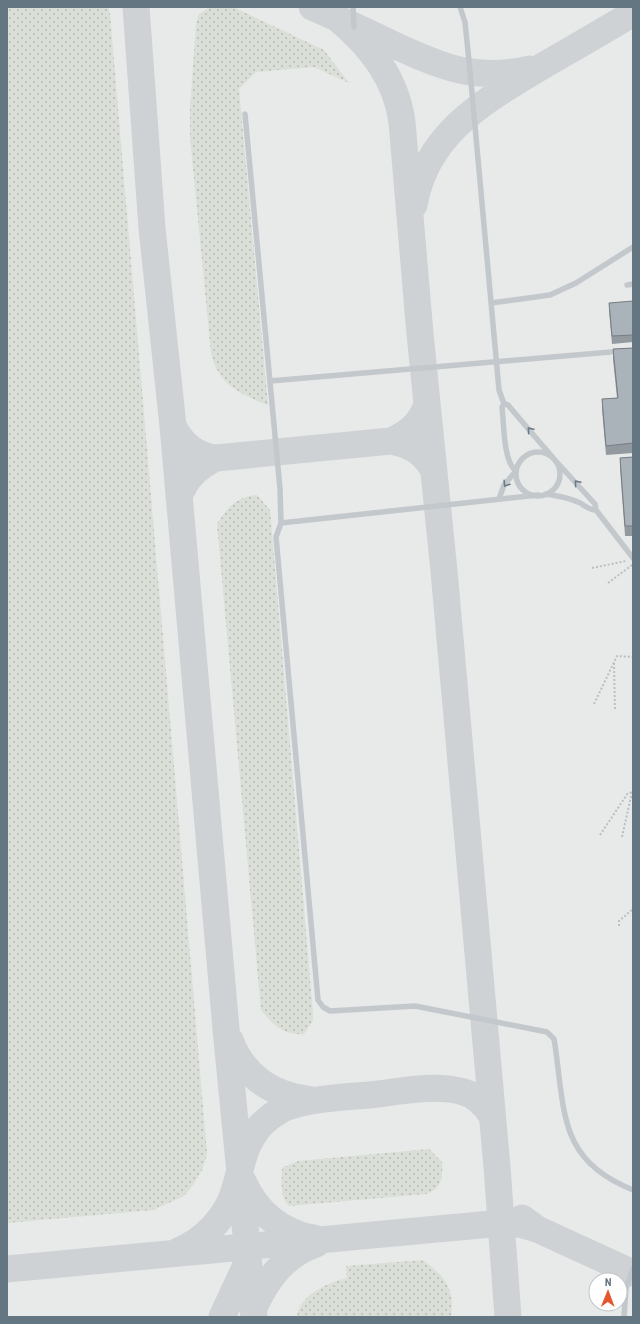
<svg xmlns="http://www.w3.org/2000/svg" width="640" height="1324" font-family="'Roboto Condensed',sans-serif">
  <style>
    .built { fill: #e8e9e9; fill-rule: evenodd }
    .grass { fill: url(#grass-dots) }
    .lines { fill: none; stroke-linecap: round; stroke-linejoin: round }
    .taxiway { stroke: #ced2d4; stroke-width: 27 }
    .path { stroke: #bbbfc2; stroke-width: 2; stroke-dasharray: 2 2; stroke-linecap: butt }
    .service { stroke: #c3c8cc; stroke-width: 5.5 }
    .wall { fill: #929a9f }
    .building { fill: #aab3b9; stroke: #777d82 }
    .oneway { stroke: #6a7a87 }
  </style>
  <defs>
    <pattern id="grass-dots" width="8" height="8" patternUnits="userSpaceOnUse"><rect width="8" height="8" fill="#dadfd7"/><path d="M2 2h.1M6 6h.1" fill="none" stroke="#b4b9b4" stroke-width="1.8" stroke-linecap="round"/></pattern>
  </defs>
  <rect width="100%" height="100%" fill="#fafaf8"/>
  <path class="built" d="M7 7H633V467L620 468 625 536H633V1317H7ZM596 1280H620V1304H596Z"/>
  <path class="grass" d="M7 7H108L110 14 207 1154 202 1170 193 1185 184 1196 153 1210 7 1223Z
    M210 7H233L324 50 349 83 314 67 256 72 239 89 268 405C241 395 217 383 211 353L190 137V109L196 25 199 14Z
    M257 495 270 510 313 1014V1021L304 1034C284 1036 272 1024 261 1010L217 524C228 507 236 497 257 495Z
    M429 1149 442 1162C443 1177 442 1189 426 1194L289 1206C279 1196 282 1181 282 1168L298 1161Z
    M423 1260C445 1277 455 1287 451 1317H297C299 1295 329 1282 347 1278L346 1266Z"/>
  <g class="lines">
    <path class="taxiway" d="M136 7 152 228 173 426 226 1029 254 1317
      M312 7C339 19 366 31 392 44 439 66 476 82 529 69
      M338 19C371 47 396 78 402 122L420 334 444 571 497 1167 508 1317
      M414 205C426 135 481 103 536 70 568 51 601 33 633 13
      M427 404C421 423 409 433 391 441 411 445 423 452 433 469
      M173 426C182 444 195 456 216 458 198 467 186 477 179 497
      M216 458 391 441
      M230 1040C244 1077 272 1095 311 1100
      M243 1181C256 1211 281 1233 314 1238
      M522 1218 537 1229 633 1273
      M178 1251C204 1241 228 1216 235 1188 242 1165 244 1144 261 1125 271 1115 283 1107 297 1104 320 1098 346 1097 369 1095 398 1092 431 1084 460 1091 474 1094 484 1103 492 1116
      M7 1269 502 1223 519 1224 537 1229
      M253 1310C266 1280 284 1255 316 1244
      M222 1317 248 1261"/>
    <path class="path" d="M592 568 626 561
      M608 583 632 565
      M614 663 615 710
      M594 704 617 656 633 657
      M600 835 628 793 633 792
      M622 837 632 792
      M619 926V921L633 909
      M632 986H633"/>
    <path class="service" d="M353 7 354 27
      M460 7 465 22 470 71 499 390 504 404 502 407C504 423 503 461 516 471L504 485 499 499
      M245 114 280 489 281 523 276 537 318 1000 323 1007 330 1011 415 1006 547 1032 554 1039 555 1045C565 1113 559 1161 633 1190
      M627 285 633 284
      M491 303 550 295 576 283 633 247
      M270 381 611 352
      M504 404 508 405 554 459 595 504 596 510 633 558
      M516 474a22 22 0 1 1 44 0a22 22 0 1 1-44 0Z
      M546 494C557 496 567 497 578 502 585 505 588 510 596 510
      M281 523 538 495
      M624 1317 626 1289 633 1268"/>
  </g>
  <path class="wall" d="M609 303 633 305V342L612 344 609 310Z
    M633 348V453L606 455 602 409V399L617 398 613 359V349Z
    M633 457V536H625L620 468V458Z"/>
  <path class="building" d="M633 301V335L612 336 609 303Z
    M633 348V443L606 446 602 399 618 398 613 349Z
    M633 457V526H625L620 458Z"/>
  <defs><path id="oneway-chevron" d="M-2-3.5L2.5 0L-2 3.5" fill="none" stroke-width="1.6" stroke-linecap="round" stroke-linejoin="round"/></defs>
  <g class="oneway">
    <use href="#oneway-chevron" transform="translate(530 430) rotate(-131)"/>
    <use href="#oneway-chevron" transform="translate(577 483) rotate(-131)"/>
    <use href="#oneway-chevron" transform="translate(506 484) rotate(123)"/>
  </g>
  <rect width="640" height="1324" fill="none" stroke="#657683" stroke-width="16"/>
  <g transform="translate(608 1292) rotate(1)"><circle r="19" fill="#ffffff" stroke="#c1c8cd"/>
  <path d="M0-3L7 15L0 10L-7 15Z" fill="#e4572e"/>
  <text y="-6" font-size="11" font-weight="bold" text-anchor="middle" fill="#657683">N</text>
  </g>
</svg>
